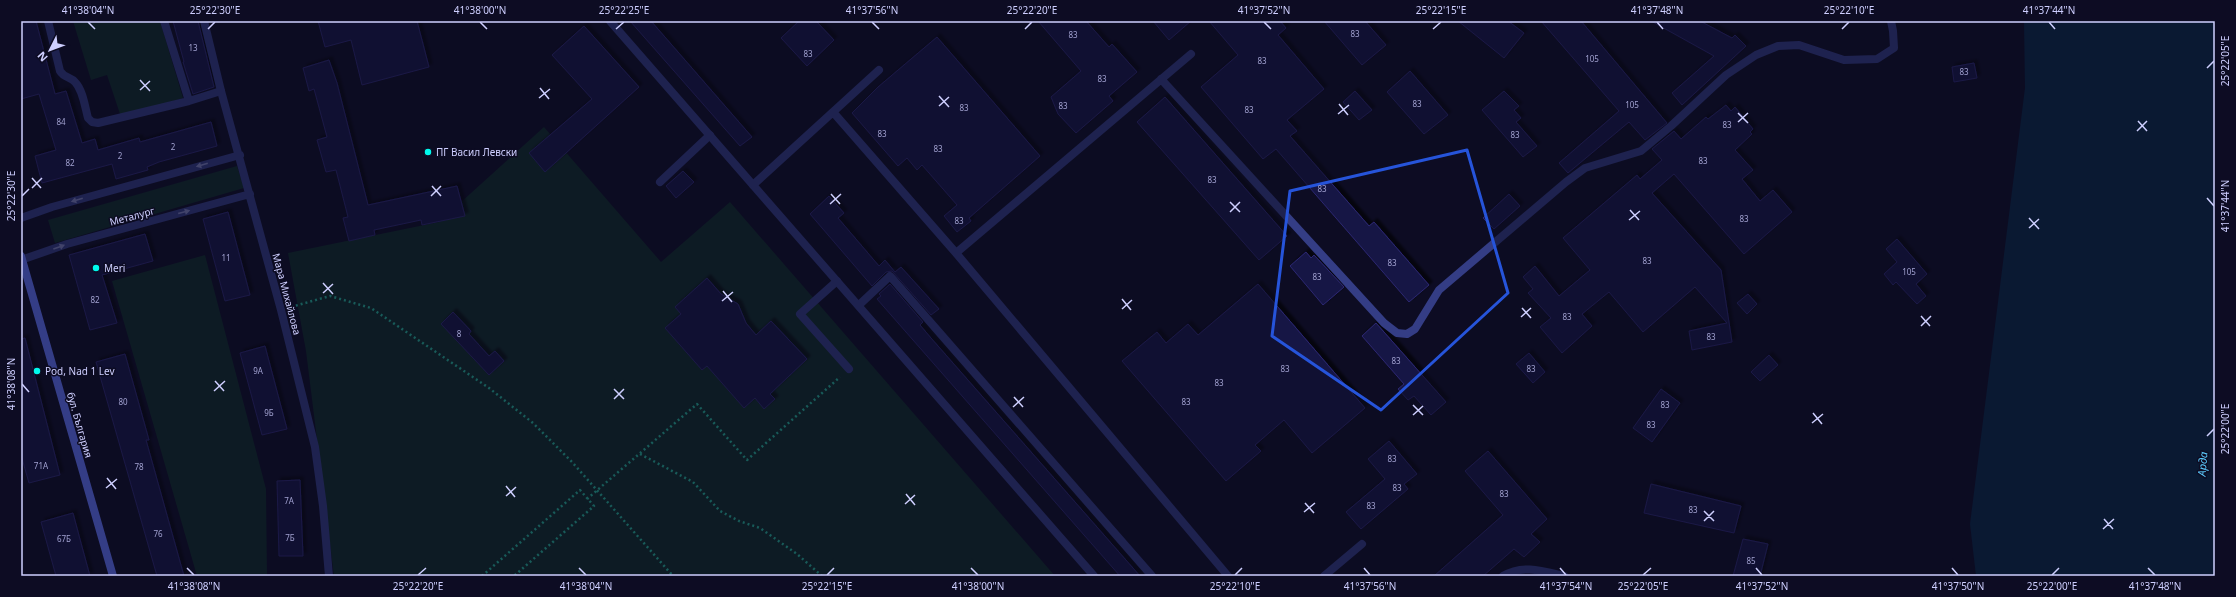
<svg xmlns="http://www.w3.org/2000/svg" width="2236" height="597" font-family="'Noto Sans',sans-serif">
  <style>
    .green { fill: #0f2d27 }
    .water { fill: #082845 }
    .building { fill: #191745; stroke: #2b2872; filter: url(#shadow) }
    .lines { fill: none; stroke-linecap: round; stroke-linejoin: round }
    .path { stroke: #26ba9b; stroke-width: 2.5; stroke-dasharray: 2 3; stroke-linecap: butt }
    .lane { stroke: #343d85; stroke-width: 8 }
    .street { stroke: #343d85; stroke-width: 8 }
    .secondary { stroke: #6578ff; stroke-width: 8 }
    .oneway { fill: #8186c2 }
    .marked { fill: none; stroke: #2654da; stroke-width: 3; stroke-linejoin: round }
    .ticks { fill: none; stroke: #cecfff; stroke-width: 1.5 }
    .poi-dot { fill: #00f9ec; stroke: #0d0c23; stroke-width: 1.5 }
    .labels { text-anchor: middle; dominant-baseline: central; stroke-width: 3; stroke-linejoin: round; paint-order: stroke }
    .number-label { font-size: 8px; fill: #a1a1d0 }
    .poi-label { font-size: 10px; fill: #cecfff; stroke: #0d0c23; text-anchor: start }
    .street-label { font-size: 10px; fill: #cecfff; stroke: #0d0c23 }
    .water-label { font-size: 11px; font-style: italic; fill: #5cccff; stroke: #0d0c23 }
    .neatline { fill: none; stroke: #cecfff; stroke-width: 1.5 }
    .ticks-label { font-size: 10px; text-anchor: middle; fill: #cecfff }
  </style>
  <defs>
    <filter id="shadow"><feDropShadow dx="3.5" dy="-3.5" stdDeviation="1" flood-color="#0009"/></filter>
  </defs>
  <rect width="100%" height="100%" fill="#0d0c23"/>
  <path class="green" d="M73 21H160L183 98 121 117 107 75 91 80Z
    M544 127 661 262 730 202 1055 576H334L306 351 288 253 439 222Z
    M237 166 244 188 55 243 48 220Z
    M205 255 266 489 267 576H197L112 281Z"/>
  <path class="water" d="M2024 21H2215V576H1976L1970 524 2025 88Z"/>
  <path class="building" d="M21 21H36L55 94 66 91 82 143 95 139 98 150 139 138 140 142 211 122 217 146 159 162 147 167 148 170 116 179 112 164 42 183 35 156 56 150 39 94 21 99Z
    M173 21H198L214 87 193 94 183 62H184Z
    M318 21H417L429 67 362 85 351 40 325 47Z
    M630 21H651L752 137 740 146Z
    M799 21H816L834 40 807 66 781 38Z
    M1038 21H1086L1109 47 1112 44 1137 72 1109 96 1113 101 1076 133 1058 114 1051 97 1081 71Z
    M1153 21H1191L1169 40Z
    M1209 21H1280L1286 28 1278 35 1324 89 1287 120 1297 131 1290 136 1369 226 1374 222 1429 285 1409 302 1276 149 1263 159 1201 87 1238 55Z
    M1324 21H1365L1386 45 1362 65Z
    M1458 21H1508L1524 33 1504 58Z
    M1541 21H1581L1667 123 1645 140 1629 122 1568 173 1559 163 1619 111Z
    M1651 21H1700L1732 38 1735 35 1746 46 1682 105 1672 93 1714 56Z
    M584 26 639 87 545 172 529 153 592 99 552 55Z
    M937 37 1040 156 969 218 971 221 957 232 944 216 957 205 922 165 917 170 907 158 898 166 852 113 878 87Z
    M329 60 337 83 368 205 457 186 465 216 422 225 421 220 374 230 375 235 349 241 343 218 348 217 336 170 326 172 317 140 327 137 314 89 309 91 303 68Z
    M1974 63 1977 78 1954 82 1952 67Z
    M1410 71 1448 115 1424 134 1387 92Z
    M1355 91 1372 110 1359 120 1343 102Z
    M1504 91 1519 106 1514 110 1521 118 1516 122 1537 146 1523 157 1482 110Z
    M1165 97 1287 236 1259 260 1137 122Z
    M1726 105 1731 111 1735 107 1753 129 1750 132 1752 134 1735 150 1753 170 1742 179 1760 201 1773 190 1792 212 1744 254 1674 174 1652 193 1721 270 1732 342 1692 350 1689 331 1727 323 1695 287 1643 332 1609 292 1582 314 1592 326 1562 353 1540 327 1551 318 1528 293 1533 289 1523 277 1535 266 1559 296 1590 270 1563 238 1637 175 1640 179 1662 160 1652 149 1674 131 1681 139 1706 117 1708 119Z
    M683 171 694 182 676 198 666 186Z
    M1509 194 1520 206 1494 229 1483 218Z
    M829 196 844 213 838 218 879 266 885 260 895 272 901 267 939 309 931 315 892 271 886 272 872 286 810 214Z
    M228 212 250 295 225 301 203 219Z
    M145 234 153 261 102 275 117 323 90 330 69 255Z
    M1897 239 1927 274 1916 284 1926 296 1917 304 1896 282 1893 285 1884 274 1897 262 1886 249Z
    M1306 252 1311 258 1314 255 1344 287 1323 305 1290 266Z
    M707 278 721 294 738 304 746 323 756 335 771 321 807 359 770 394 775 399 764 409 755 398 744 408 707 366 702 370 665 328 681 314 675 307Z
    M890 284 923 322 920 325 931 338 1140 576H1120L877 299 881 296 879 294Z
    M1258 284 1365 408 1312 453 1284 420 1255 445 1261 451 1226 481 1122 361 1157 332 1166 343 1188 324 1198 335Z
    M1748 294 1757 304 1747 314 1737 303Z
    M453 312 471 331 469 334 489 356 495 351 504 361 489 375 441 324Z
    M1376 323 1446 402 1431 415 1414 396 1408 400 1398 389 1404 384 1362 336Z
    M25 338 60 475 29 483 21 455V339Z
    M265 346 287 429 262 435 240 353Z
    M1529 353 1545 372 1533 383 1516 364Z
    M125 354 149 440H146L184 576H157L96 362Z
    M1769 355 1778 365 1760 381 1751 372Z
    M1661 389 1680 403 1652 442 1633 428Z
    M1389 441 1417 474 1404 484 1408 489 1361 529 1346 512 1385 479 1368 459Z
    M1488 451 1547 519 1531 534 1540 542 1524 557 1514 549 1483 576H1434L1503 515 1465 471Z
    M300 480 303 556H279L277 481Z
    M1651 484 1741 506 1734 533 1644 513Z
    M73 513 81 543 90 576H56L41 522Z
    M1743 539 1768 544 1760 576H1733Z"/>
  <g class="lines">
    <path class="path" d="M291 307 330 296 371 308 489 388 533 423 572 462 673 576
      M640 454 693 482 720 511 739 521 760 528 797 554 822 576
      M587 499 697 404 747 460 840 377
      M482 576 580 490 594 506 514 576"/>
    <path class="lane" d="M48 21 60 71C64 78 71 77 75 82 83 90 85 107 88 118L92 122 98 123 189 101 221 91
      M164 21 189 101
      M1161 79 1384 323 1397 333 1407 334 1415 329 1439 290 1566 182 1585 168 1641 151 1671 126 1726 75 1756 55 1778 46 1799 45 1844 60 1877 59 1894 48 1893 31 1891 21
      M833 112 956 253 1228 576
      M660 182 710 135
      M753 185 879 70
      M956 253 1191 54
      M837 281 800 314 849 369
      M859 305 890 276 1152 576
      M1324 576 1362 544"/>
    <path class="street" d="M204 21 221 91 281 310 315 447 323 506 329 576
      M610 21 1094 576
      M21 218 52 207 240 155
      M21 260 67 244 250 194
      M1503 576C1523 564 1543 571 1564 576"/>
    <path class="secondary" d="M21 256 113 576"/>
  </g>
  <defs><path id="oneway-solid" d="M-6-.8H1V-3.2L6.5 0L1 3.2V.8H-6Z"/></defs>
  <g class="oneway">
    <use href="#oneway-solid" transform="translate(202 165) rotate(164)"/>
    <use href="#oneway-solid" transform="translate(77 200) rotate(164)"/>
    <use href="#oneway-solid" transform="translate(184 212) rotate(-15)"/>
    <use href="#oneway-solid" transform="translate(59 247) rotate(-20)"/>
  </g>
  <path d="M0 0H2236V597H0ZM1467 150 1508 293 1381 410 1272 336 1290 191Z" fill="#0d0c23" fill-opacity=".55" fill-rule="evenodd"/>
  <path class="marked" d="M1467 150 1508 293 1381 410 1272 336 1290 191Z"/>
  <path class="ticks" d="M88 22 95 29M480 22 487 29M872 22 879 29M1264 22 1271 29M1657 22 1663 29M2049 22 2055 29M208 29 215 22M616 29 624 22M1025 29 1032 22M1433 29 1441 22M1842 29 1849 22M2207 68 2214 61M140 80 150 91M540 88 549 99M140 90 150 81M939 96 949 107M539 98 550 89M1339 104 1348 115M939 106 949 97M1738 113 1748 123M1338 114 1349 105M2138 121 2147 131M1738 122 1748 113M2137 131 2147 121M32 178 41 188M432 186 441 196M32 188 42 178M831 194 840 204M22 196 29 189M431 196 441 186M2207 198 2214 206M1230 202 1240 212M830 204 841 194M1630 210 1639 220M1230 212 1240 202M2029 218 2039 229M1629 220 1640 211M2029 228 2039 219M323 283 333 294M723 291 732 302M323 293 333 284M1122 299 1131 310M722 301 733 292M1522 308 1531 318M1122 309 1132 300M1921 316 1930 326M1521 317 1531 308M1921 326 1931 316M215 381 224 391M22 384 29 392M614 389 624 399M214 391 225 381M1014 397 1023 407M614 399 624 389M1413 405 1423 415M1013 407 1024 397M1813 413 1822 424M1413 415 1423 406M1812 423 1823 414M2207 436 2214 429M107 478 116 489M506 486 515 497M106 488 117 479M906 494 915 505M506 496 516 487M1305 503 1314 513M905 504 915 495M1704 511 1714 521M1304 512 1315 503M2104 519 2113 529M1704 521 1714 511M2103 529 2114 519M187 568 194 575M579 568 586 575M971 568 978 575M1364 568 1370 575M1560 568 1566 575M1756 568 1762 575M1952 568 1958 575M2148 568 2155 575M418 575 426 568M827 575 834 568M1235 575 1242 568M1643 575 1651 568M2052 575 2059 568"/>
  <g class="poi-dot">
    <circle cx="428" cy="152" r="4"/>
    <circle cx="96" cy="268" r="4"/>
    <circle cx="37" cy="371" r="4"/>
  </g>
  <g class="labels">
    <g class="number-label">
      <text x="1355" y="33">83</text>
      <text x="1073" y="34">83</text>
      <text x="193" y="47">13</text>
      <text x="808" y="53">83</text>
      <text x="1592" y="58">105</text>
      <text x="1262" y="60">83</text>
      <text x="1964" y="71">83</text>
      <text x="1102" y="78">83</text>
      <text x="1417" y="103">83</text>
      <text x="1632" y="104">105</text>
      <text x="1063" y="105">83</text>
      <text x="964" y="107">83</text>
      <text x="1249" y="109">83</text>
      <text x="61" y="121">84</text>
      <text x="1727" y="124">83</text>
      <text x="882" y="133">83</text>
      <text x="1515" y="134">83</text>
      <text x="173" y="146">2</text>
      <text x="938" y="148">83</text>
      <text x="120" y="155">2</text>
      <text x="1703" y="160">83</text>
      <text x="70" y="162">82</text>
      <text x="1212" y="179">83</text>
      <text x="1322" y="188">83</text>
      <text x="1744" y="218">83</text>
      <text x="959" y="220">83</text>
      <text x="226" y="257">11</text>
      <text x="1647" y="260">83</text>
      <text x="1392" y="262">83</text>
      <text x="1909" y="271">105</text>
      <text x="1317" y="276">83</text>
      <text x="95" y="299">82</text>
      <text x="1567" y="316">83</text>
      <text x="459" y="333">8</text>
      <text x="1711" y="336">83</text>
      <text x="1396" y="360">83</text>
      <text x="1285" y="368">83</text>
      <text x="1531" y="368">83</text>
      <text x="258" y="370">9А</text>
      <text x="1219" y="382">83</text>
      <text x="123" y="401">80</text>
      <text x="1186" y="401">83</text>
      <text x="1665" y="404">83</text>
      <text x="269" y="412">9Б</text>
      <text x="1651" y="424">83</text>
      <text x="1392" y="458">83</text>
      <text x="41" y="465">71А</text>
      <text x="139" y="466">78</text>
      <text x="1397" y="487">83</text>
      <text x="1504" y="493">83</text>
      <text x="289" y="500">7А</text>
      <text x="1371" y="505">83</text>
      <text x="1693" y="509">83</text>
      <text x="158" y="533">76</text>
      <text x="290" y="537">7Б</text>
      <text x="64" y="538">67Б</text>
      <text x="1751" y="560">85</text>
    </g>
    <g class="poi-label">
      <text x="436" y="152">ПГ Васил Левски</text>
      <text x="104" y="268">Meri</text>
      <text x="45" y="371">Pod, Nad 1 Lev</text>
    </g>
    <g class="street-label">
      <text transform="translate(132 216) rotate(-15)">Металург</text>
      <text transform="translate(287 294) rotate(75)">Мара Михайлова</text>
      <text transform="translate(80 425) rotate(74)">бул. България</text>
    </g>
    <g class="water-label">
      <text transform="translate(2202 464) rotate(-85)">Арда</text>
    </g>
  </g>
  <rect width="2236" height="597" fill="none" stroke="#0d0c23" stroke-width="44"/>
  <g transform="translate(50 50) rotate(228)" stroke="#0d0c23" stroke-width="3" paint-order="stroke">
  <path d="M0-3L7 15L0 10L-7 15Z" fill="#cecfff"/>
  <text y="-6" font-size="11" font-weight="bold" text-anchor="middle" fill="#cecfff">N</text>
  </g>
  <rect x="22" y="22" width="2192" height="553" class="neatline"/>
  <g class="ticks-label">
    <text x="88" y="14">41°38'04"N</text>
    <text x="215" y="14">25°22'30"E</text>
    <text x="480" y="14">41°38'00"N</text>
    <text x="624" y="14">25°22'25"E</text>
    <text x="872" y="14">41°37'56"N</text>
    <text x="1032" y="14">25°22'20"E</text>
    <text x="1264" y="14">41°37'52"N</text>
    <text x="1441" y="14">25°22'15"E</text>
    <text x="1657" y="14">41°37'48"N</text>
    <text x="1849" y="14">25°22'10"E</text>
    <text x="2049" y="14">41°37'44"N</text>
    <text transform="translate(2225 61) rotate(-90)" y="4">25°22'05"E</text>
    <text transform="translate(11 196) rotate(-90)" y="4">25°22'30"E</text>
    <text transform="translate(2225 206) rotate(-90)" y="4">41°37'44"N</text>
    <text transform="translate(11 384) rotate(-90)" y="4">41°38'08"N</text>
    <text transform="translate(2225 429) rotate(-90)" y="4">25°22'00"E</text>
    <text x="194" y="590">41°38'08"N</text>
    <text x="418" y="590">25°22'20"E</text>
    <text x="586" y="590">41°38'04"N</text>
    <text x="827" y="590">25°22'15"E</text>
    <text x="978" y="590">41°38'00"N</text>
    <text x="1235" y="590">25°22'10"E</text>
    <text x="1370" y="590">41°37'56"N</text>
    <text x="1566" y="590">41°37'54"N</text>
    <text x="1643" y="590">25°22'05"E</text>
    <text x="1762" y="590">41°37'52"N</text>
    <text x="1958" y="590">41°37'50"N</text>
    <text x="2052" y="590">25°22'00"E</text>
    <text x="2155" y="590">41°37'48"N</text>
  </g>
</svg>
